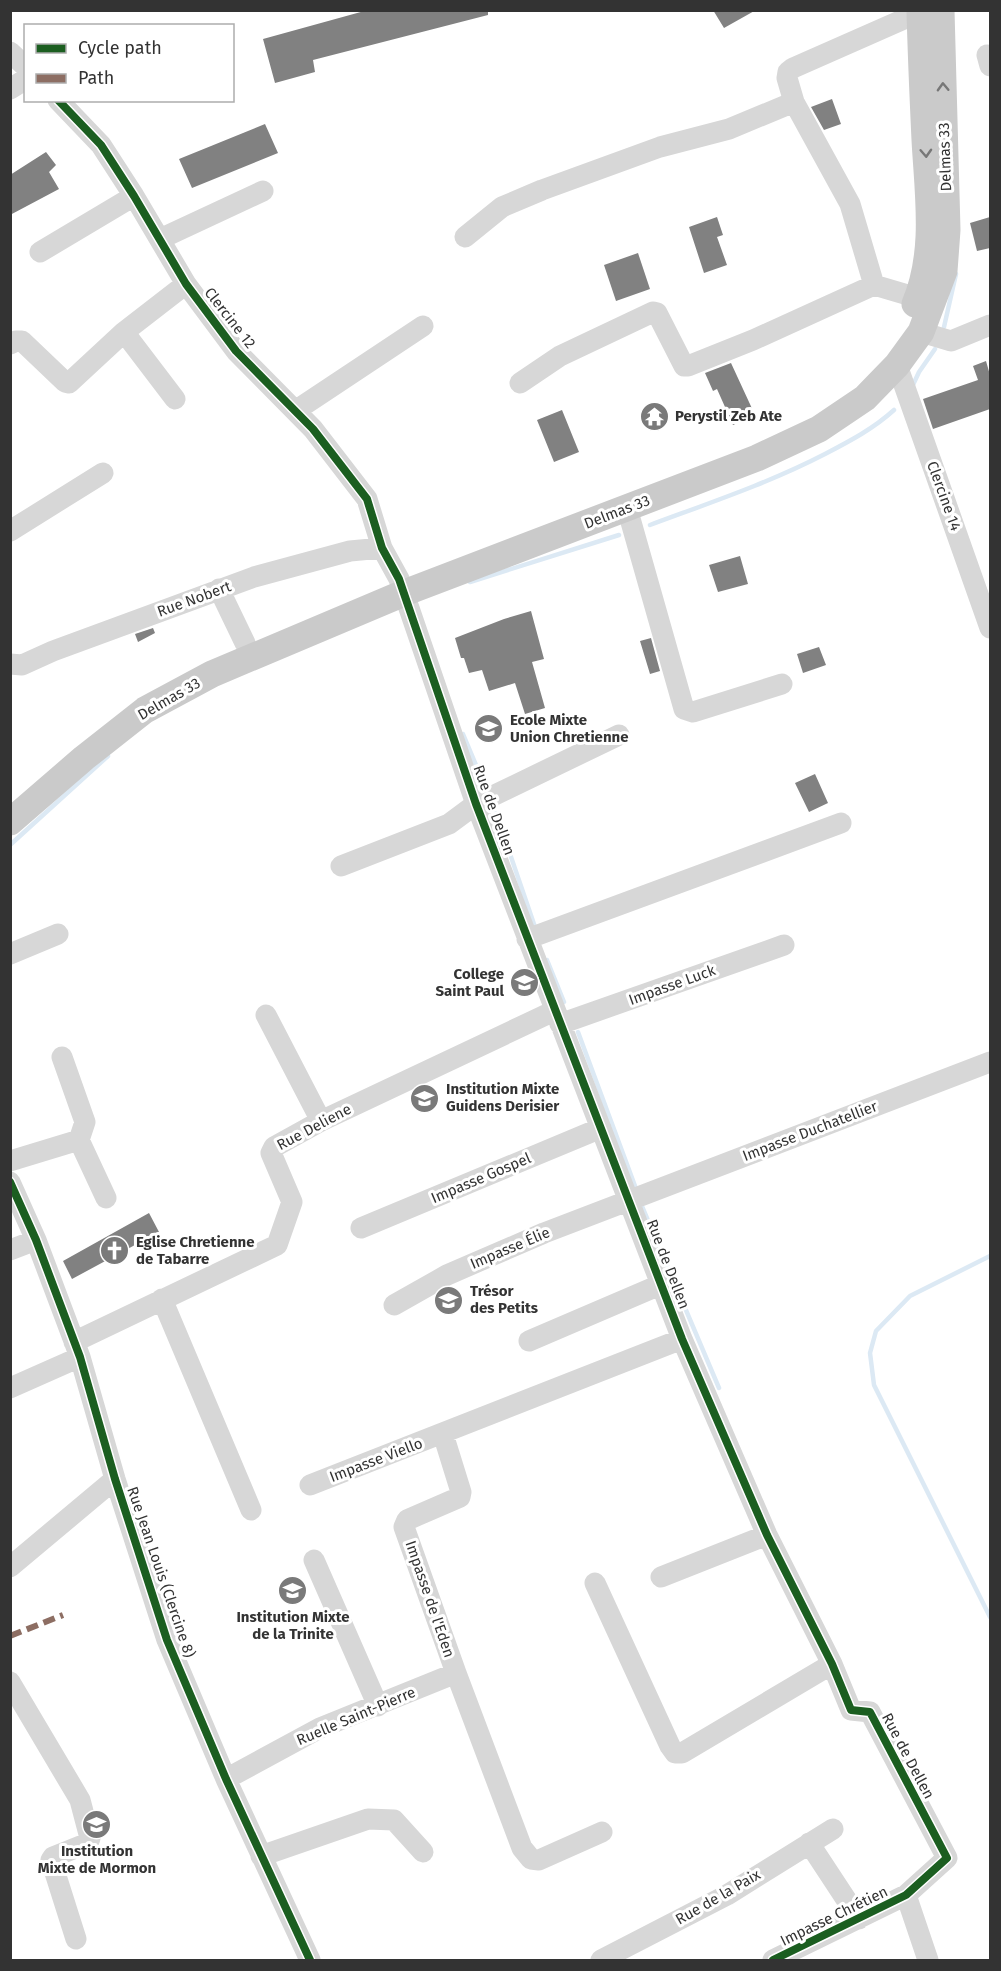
<svg xmlns="http://www.w3.org/2000/svg" width="1001" height="1971" font-family="'Fira Sans',sans-serif">
  <style>
    .lines { fill: none; stroke-linecap: round; stroke-linejoin: round }
    .stream { stroke: #dce9f4; stroke-width: 4.5 }
    .building { fill: #818181 }
    .minor { stroke: #d7d7d7; stroke-width: 21 }
    .major { stroke: #cacaca; stroke-width: 27 }
    .quiet { stroke: #8d6e63; stroke-width: 6; stroke-dasharray: 12 6; stroke-linecap: butt }
    .cycleway-casing { stroke: #fff; stroke-width: 11 }
    .cycleway { stroke: #1b5e20; stroke-width: 8 }
    .oneway { stroke: #777 }
    .labels { text-anchor: middle; dominant-baseline: central; stroke-width: 6; stroke-linejoin: round; paint-order: stroke }
    .street-label { font-size: 15px; fill: #333; stroke: #fff }
    .poi-label { font-size: 15px; font-weight: bold; fill: #333; stroke: #fff; text-anchor: start }
  </style>
  <rect width="100%" height="100%" fill="#fff"/>
  <g class="lines">
    <path class="stream" d="M944 327 956 274
      M912 387 919 372 935 349
      M650 525C709 503 769 483 825 454 850 441 873 429 894 410
      M470 582 619 535
      M463 734 481 777
      M496 813 536 930
      M10 845 108 756
      M547 960 564 1002
      M578 1032 635 1186
      M641 1204 719 1388
      M990 1256 910 1296 876 1331 870 1353 874 1385 990 1617"/>
  </g>
  <path class="building" d="M368 10H488V15L313 60 315 72 275 83 263 39Z
    M713 10H756L724 28Z
    M832 99 841 124 824 130 811 107Z
    M265 124 278 153 192 188 179 159Z
    M46 152 56 165 49 172 59 189 10 215V175Z
    M717 217 723 235 717 237 727 265 704 273 689 227Z
    M990 217V248L977 251 970 223Z
    M638 253 650 289 616 301 604 265Z
    M986 361 990 375V409L933 429 923 399 978 380 973 366Z
    M731 363 755 415 733 425 717 389 713 391 705 373Z
    M562 410 579 452 554 462 537 420Z
    M740 556 748 584 718 592 709 565Z
    M531 611 544 659 532 662 545 708 525 714 515 683 489 691 482 670 469 673 464 658H461L455 638 504 619Z
    M153 628 155 633 138 642 135 634Z
    M651 638 660 671 650 674 640 641Z
    M819 647 826 665 803 673 797 654Z
    M815 774 828 803 809 812 795 783Z
    M149 1213 159 1232 72 1279 63 1261Z"/>
  <g class="lines">
    <path class="minor" d="M10 52 26 67
      M987 55 990 66
      M10 89 26 79
      M58 100 101 145 134 196 186 284 236 351 313 429 367 499 382 548 399 579 476 804 682 1339 767 1535 832 1664 851 1710 870 1712 947 1858 906 1895 773 1960
      M465 237 502 207 542 190 660 147 729 129 794 102
      M160 239 263 191
      M40 252 134 196
      M874 285 850 204 794 102 787 78 788 72 793 68 920 12
      M124 332 175 399
      M921 332 951 341 990 325
      M10 344 16 341H22L65 382 69 383 124 332 186 284
      M897 365 990 628
      M520 383 560 356 653 312 657 313 684 366H688L753 340 874 285 918 298
      M295 411 423 326
      M627 508 684 709 693 712 782 684
      M10 531 103 473
      M219 589 245 643
      M10 664 22 665 53 651 254 577 350 551 382 548
      M341 866 449 824 476 804 619 735
      M527 939 841 823
      M10 954 58 934
      M266 1015 321 1121
      M560 1024 784 945
      M79 1140 106 1198
      M10 1161 79 1140 85 1122 62 1057
      M10 1182 36 1240 80 1357 115 1479 167 1640 226 1779 310 1960
      M361 1228 601 1128
      M10 1250 36 1240
      M162 1299 251 1510
      M394 1305 447 1275 544 1233 990 1062
      M529 1341 662 1284
      M74 1342 277 1245 292 1202 271 1153 274 1147 321 1121 554 1011
      M10 1388 80 1357
      M443 1434 461 1492 460 1497 407 1520 404 1527 456 1673 522 1848 531 1859 539 1860 602 1832
      M310 1485 682 1339
      M314 1560 378 1706
      M10 1567 115 1479
      M661 1577 767 1535
      M595 1583 670 1746 675 1753H682L832 1664
      M10 1682 80 1800 90 1838 88 1843 53 1857 51 1860 76 1939
      M226 1779 320 1728 456 1673
      M809 1843 859 1919
      M261 1856 368 1819 394 1820 423 1852
      M906 1895 928 1960
      M601 1960 727 1895 833 1829"/>
    <path class="major" d="M915 304C937 252 928 195 925 140 923 97 921 54 920 10
      M10 822 84 758 145 710 212 674 404 593 757 458 819 429 865 398 897 365 921 332 944 271 947 230 941 10"/>
    <path class="quiet" d="M10 1636 63 1615"/>
    <defs>
      <path id="cycleway" d="M58 100 101 145 134 196 186 284 236 351 313 429 367 499 382 548 399 579 476 804 682 1339 767 1535 832 1664 851 1710 870 1712 947 1858 906 1895 773 1960
        M10 1182 36 1240 80 1357 115 1479 167 1640 226 1779 310 1960"/>
    </defs>
    <use href="#cycleway" class="cycleway-casing"/>
    <use href="#cycleway" class="cycleway"/>
  </g>
  <defs><path id="oneway-chevron" d="M-2-3.5L2.5 0L-2 3.5" fill="none" stroke-width="1.6" stroke-linecap="round" stroke-linejoin="round" transform="scale(1.5)"/></defs>
  <g class="oneway">
    <use href="#oneway-chevron" transform="translate(943 87) rotate(-92)"/>
    <use href="#oneway-chevron" transform="translate(926 153) rotate(87)"/>
  </g>
  <defs>
    <symbol id="temple-disc" viewBox="-11 -11 22 22"><circle r="9.5" fill="#7a7a7a" stroke="#fff"/><path d="M0-6L5-2H3V0L6.5 2.5H4V6H1.5V3h-3V6H-4V2.5H-6.5L-3 0V-2H-5Z" fill="#fff"/></symbol>
    <symbol id="school-disc" viewBox="-11 -11 22 22"><circle r="9.5" fill="#7a7a7a" stroke="#fff"/><path d="M0-5L7-2L0 1L-7-2ZM-4 1L0 2.5L4 1V4Q0 6-4 4Z" fill="#fff"/></symbol>
    <symbol id="church-disc" viewBox="-11 -11 22 22"><circle r="9.5" fill="#7a7a7a" stroke="#fff"/><path d="M-1.2-6h2.4v3.5h3.3v2.4h-3.3V6h-2.4V-.1h-3.3v-2.4h3.3Z" fill="#fff"/></symbol>
  </defs>
  <g fill-rule="evenodd">
    <use href="#temple-disc" x="638" y="400" width="33" height="33"/>
    <use href="#school-disc" x="472" y="712" width="33" height="33"/>
    <use href="#school-disc" x="508" y="966" width="33" height="33"/>
    <use href="#school-disc" x="408" y="1082" width="33" height="33"/>
    <use href="#church-disc" x="98" y="1234" width="33" height="33"/>
    <use href="#school-disc" x="432" y="1284" width="33" height="33"/>
    <use href="#school-disc" x="276" y="1574" width="33" height="33"/>
    <use href="#school-disc" x="80" y="1808" width="33" height="33"/>
  </g>
  <g class="labels">
    <g class="street-label">
      <text transform="translate(945 157) rotate(-92)">Delmas 33</text>
      <text transform="translate(230 318) rotate(52)">Clercine 12</text>
      <text transform="translate(944 496) rotate(70)">Clercine 14</text>
      <text transform="translate(617 512) rotate(-21)">Delmas 33</text>
      <text transform="translate(194 599) rotate(-20)">Rue Nobert</text>
      <text transform="translate(169 699) rotate(-30)">Delmas 33</text>
      <text transform="translate(494 810) rotate(70)">Rue de Dellen</text>
      <text transform="translate(672 985) rotate(-20)">Impasse Luck</text>
      <text transform="translate(314 1127) rotate(-28)">Rue Deliene</text>
      <text transform="translate(810 1131) rotate(-21)">Impasse Duchatellier</text>
      <text transform="translate(481 1178) rotate(-23)">Impasse Gospel</text>
      <text transform="translate(510 1248) rotate(-23)">Impasse Élie</text>
      <text transform="translate(668 1264) rotate(69)">Rue de Dellen</text>
      <text transform="translate(376 1460) rotate(-21)">Impasse Viello</text>
      <text transform="translate(161 1572) rotate(71)">Rue Jean Louis (Clercine 8)</text>
      <text transform="translate(430 1599) rotate(71)">Impasse de l'Eden</text>
      <text transform="translate(356 1716) rotate(-23)">Ruelle Saint-Pierre</text>
      <text transform="translate(908 1756) rotate(62)">Rue de Dellen</text>
      <text transform="translate(718 1897) rotate(-30)">Rue de la Paix</text>
      <text transform="translate(834 1916) rotate(-26)">Impasse Chrétien</text>
    </g>
    <g class="poi-label">
      <text x="675" y="416">Perystil Zeb Ate</text>
      <text x="510" y="720">Ecole Mixte<tspan x="510" dy="17">Union Chretienne</tspan></text>
      <text x="504" y="974" text-anchor="end">College<tspan x="504" dy="17">Saint Paul</tspan></text>
      <text x="446" y="1089">Institution Mixte<tspan x="446" dy="17">Guidens Derisier</tspan></text>
      <text x="136" y="1242">Eglise Chretienne<tspan x="136" dy="17">de Tabarre</tspan></text>
      <text x="470" y="1291">Trésor<tspan x="470" dy="17">des Petits</tspan></text>
      <text x="293" y="1617" text-anchor="middle">Institution Mixte<tspan x="293" dy="17">de la Trinite</tspan></text>
      <text x="97" y="1851" text-anchor="middle">Institution<tspan x="97" dy="17">Mixte de Mormon</tspan></text>
    </g>
  </g>
  <rect width="1001" height="1971" fill="none" stroke="#333333" stroke-width="24"/>
  <rect x="24" y="24" width="210" height="78" fill="#ffffff" stroke="#adadad" stroke-width="1.5"/>
  <rect x="36" y="44" width="30" height="9" fill="#1b5e20" stroke="#adadad" stroke-width="1.5"/>
  <text x="78" y="54" font-size="18" fill="#333333">Cycle path</text>
  <rect x="36" y="74" width="30" height="9" fill="#8d6e63" stroke="#adadad" stroke-width="1.5"/>
  <text x="78" y="84" font-size="18" fill="#333333">Path</text>
</svg>
